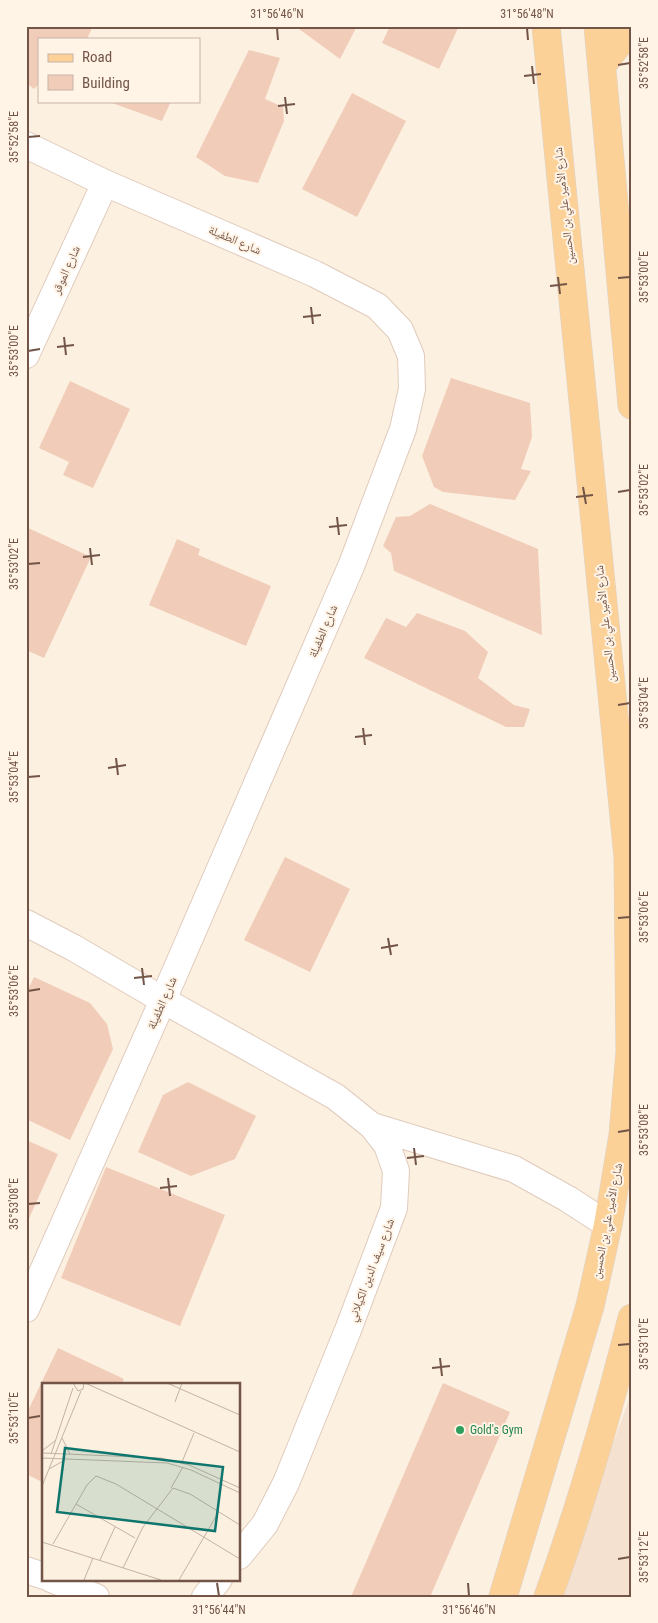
<svg xmlns="http://www.w3.org/2000/svg" width="658" height="1623" font-family="'Roboto Condensed','Noto Naskh Arabic',sans-serif">
  <style>
    .residential { fill: #f4e1cf }
    .building { fill: #f1ccb8 }
    .lines { fill: none; stroke-linecap: round; stroke-linejoin: round }
    .minor-casing { stroke: #e0cbbc; stroke-width: 28 }
    .major-casing { stroke: #dbd3cf; stroke-width: 29 }
    .minor { stroke: #fff; stroke-width: 26 }
    .major { stroke: #fbd198; stroke-width: 28 }
    .ticks { fill: none; stroke: #735548; stroke-width: 2 }
    .leisure-dot { fill: #2e9e5b; stroke: #fff4e6; stroke-width: 2 }
    .labels { text-anchor: middle; dominant-baseline: central; stroke-width: 4; stroke-linejoin: round; paint-order: stroke }
    .street-label { font-size: 12px; fill: #735548; stroke: #fff4e6 }
    .leisure-label { font-size: 12px; fill: #27864d; stroke: #fff4e6; text-anchor: start }
    .inset-road { fill: none; stroke: #c5b2a3; stroke-width: 1 }
    .view { fill: #0f766e; fill-opacity: 0.15; stroke: #0f766e; stroke-width: 2.5 }
    .inset-edge { fill: none; stroke: #735548; stroke-width: 2.5 }
    .neatline { fill: none; stroke: #735548; stroke-width: 2 }
    .ticks-label { font-size: 12px; text-anchor: middle; fill: #735548 }
  </style>
  <rect width="100%" height="100%" fill="#fcf0e0"/>
  <path class="residential" d="M632 1392V1597H555Z"/>
  <path class="building" d="M26 26H93L87 39H39V84L34 89 26 83Z
    M295 26H357L340 59Z
    M390 26H459L439 69 382 43Z
    M249 50 280 58 265 99 283 107 284 121 258 183 225 176 196 157Z
    M352 93 406 121 357 217 302 189Z
    M113 101H171L162 121 112 103Z
    M451 378 530 403 532 437 521 469 531 471 515 500 443 492 434 487 422 456Z
    M70 381 130 409 93 488 63 475 69 462 39 448Z
    M430 504 538 549 542 635 394 571 391 553 383 546 396 517 410 516Z
    M26 527 91 557 44 658 26 650Z
    M177 539 200 549 198 555 271 586 246 646 149 605Z
    M417 613 465 631 488 652 478 678 514 705 530 709 524 727H506L364 658 386 618 406 627Z
    M285 857 350 889 310 972 244 940Z
    M34 977 90 1003 107 1024 113 1049 70 1140 26 1119V994Z
    M188 1082 256 1116 235 1159 191 1176 138 1152 163 1095Z
    M26 1140 58 1154 26 1225Z
    M106 1167 225 1215 180 1326 61 1278Z
    M58 1348 124 1379 121 1384H44V1483L26 1474V1415Z
    M443 1383 510 1412 430 1597H351Z"/>
  <g class="lines">
    <defs>
      <path id="minor" d="M26 145 105 183 315 274 377 306 400 330 411 356 412 389 403 429 352 564 163 1000 26 1309
        M26 355 105 183
        M26 923 74 948 163 1000 336 1097 372 1126 387 1145 396 1171 394 1208 348 1330 286 1483 265 1524 239 1556
        M372 1126 514 1169 568 1199 608 1225
        M26 1570 44 1576
        M51 1579 96 1597
        M205 1597 219 1579"/>
      <path id="major" d="M598 26 632 405
        M602 65 623 38 632 31
        M503 1597 590 1306 608 1225 623 1135 630 1052 628 857 546 26
        M548 1597C581 1506 608 1412 632 1318"/>
    </defs>
    <use href="#minor" class="minor-casing"/>
    <use href="#major" class="major-casing"/>
    <use href="#minor" class="minor"/>
    <use href="#major" class="major"/>
  </g>
  <path class="ticks" d="M277 28 278 40M527 28 528 40M618 65 630 63M532 66 534 84M524 76 541 74M285 97 287 114M278 106 295 104M28 137 40 136M558 277 560 294M618 278 630 277M550 286 567 284M311 307 313 324M303 317 321 315M64 337 66 355M57 347 74 345M28 351 40 349M583 487 586 504M618 492 630 490M576 497 593 495M337 517 339 535M329 527 347 525M90 548 92 565M83 557 100 555M28 564 40 563M618 705 630 703M363 728 365 745M355 737 372 735M116 758 118 775M108 768 126 765M28 777 40 776M618 918 630 917M388 938 391 955M381 948 398 945M142 968 144 985M134 978 152 976M28 991 40 989M618 1132 630 1130M414 1148 416 1165M407 1158 424 1156M168 1178 170 1196M160 1188 177 1186M28 1204 40 1203M618 1345 630 1344M440 1358 442 1376M432 1368 450 1366M28 1418 40 1416M618 1559 630 1557M217 1583 219 1596M468 1583 469 1596"/>
  <circle class="leisure-dot" cx="460" cy="1430" r="5"/>
  <g class="labels">
    <g class="street-label">
      <text transform="translate(564 206) rotate(-96)">شارع الأمير علي بن الحسين</text>
      <text transform="translate(235 240) rotate(23)">شارع الطفيلة</text>
      <text transform="translate(66 270) rotate(-66)">شارع الموقر</text>
      <text transform="translate(605 624) rotate(-96)">شارع الأمير علي بن الحسين</text>
      <text transform="translate(323 631) rotate(-67)">شارع الطفيلة</text>
      <text transform="translate(162 1003) rotate(-66)">شارع الطفيلة</text>
      <text transform="translate(607 1221) rotate(-79)">شارع الأمير علي بن الحسين</text>
      <text transform="translate(371 1270) rotate(-69)">شارع سيف الدين الكيلاني</text>
    </g>
    <g class="leisure-label">
      <text x="470" y="1430">Gold's Gym</text>
    </g>
  </g>
  <g transform="translate(42 1383)">
    <rect width="198" height="198" fill="#fcf0e0"/>
    <path class="inset-road" d="M31 0 36 8 41 6 42 0M43 0 198 69M125 0 198 32M133 19 140 0M20 55 28 71M0 68 14 57M0 70 119 75 147 82 198 105M9 71 31 5M0 75 125 80 149 87 198 110M140 79 152 50M7 86 23 77M0 103 39 8M129 105 141 84M34 121 93 155M0 159 119 197M11 161 45 102 54 93 74 101 198 176M58 177 73 144M81 185 101 144 131 105 148 111 198 142M42 197 51 175M137 197 176 130"/>
    <path class="view" d="M23 65 181 84 173 148 15 129Z"/>
    <rect width="198" height="198" class="inset-edge"/>
  </g>
  <rect width="658" height="1623" fill="none" stroke="#fff4e6" stroke-width="55"/>
  <rect x="38" y="38" width="162" height="65" fill="#fff4e6" stroke="#c7b4a7"/>
  <rect x="48" y="54" width="25" height="8" fill="#fbd198" stroke="#c7b4a7"/>
  <text x="82" y="62" font-size="15" fill="#735548">Road</text>
  <rect x="48" y="75" width="25" height="15" fill="#f1ccb8" stroke="#c7b4a7"/>
  <text x="82" y="88" font-size="15" fill="#735548">Building</text>
  <rect x="28" y="28" width="602" height="1568" class="neatline"/>
  <g class="ticks-label">
    <text x="277" y="18">31°56'46"N</text>
    <text x="527" y="18">31°56'48"N</text>
    <text transform="translate(644 63) rotate(-90)" y="4">35°52'58"E</text>
    <text transform="translate(14 137) rotate(-90)" y="4">35°52'58"E</text>
    <text transform="translate(644 277) rotate(-90)" y="4">35°53'00"E</text>
    <text transform="translate(14 351) rotate(-90)" y="4">35°53'00"E</text>
    <text transform="translate(644 490) rotate(-90)" y="4">35°53'02"E</text>
    <text transform="translate(14 564) rotate(-90)" y="4">35°53'02"E</text>
    <text transform="translate(644 703) rotate(-90)" y="4">35°53'04"E</text>
    <text transform="translate(14 777) rotate(-90)" y="4">35°53'04"E</text>
    <text transform="translate(644 917) rotate(-90)" y="4">35°53'06"E</text>
    <text transform="translate(14 991) rotate(-90)" y="4">35°53'06"E</text>
    <text transform="translate(644 1130) rotate(-90)" y="4">35°53'08"E</text>
    <text transform="translate(14 1204) rotate(-90)" y="4">35°53'08"E</text>
    <text transform="translate(644 1344) rotate(-90)" y="4">35°53'10"E</text>
    <text transform="translate(14 1418) rotate(-90)" y="4">35°53'10"E</text>
    <text transform="translate(644 1557) rotate(-90)" y="4">35°53'12"E</text>
    <text x="219" y="1614">31°56'44"N</text>
    <text x="469" y="1614">31°56'46"N</text>
  </g>
</svg>
